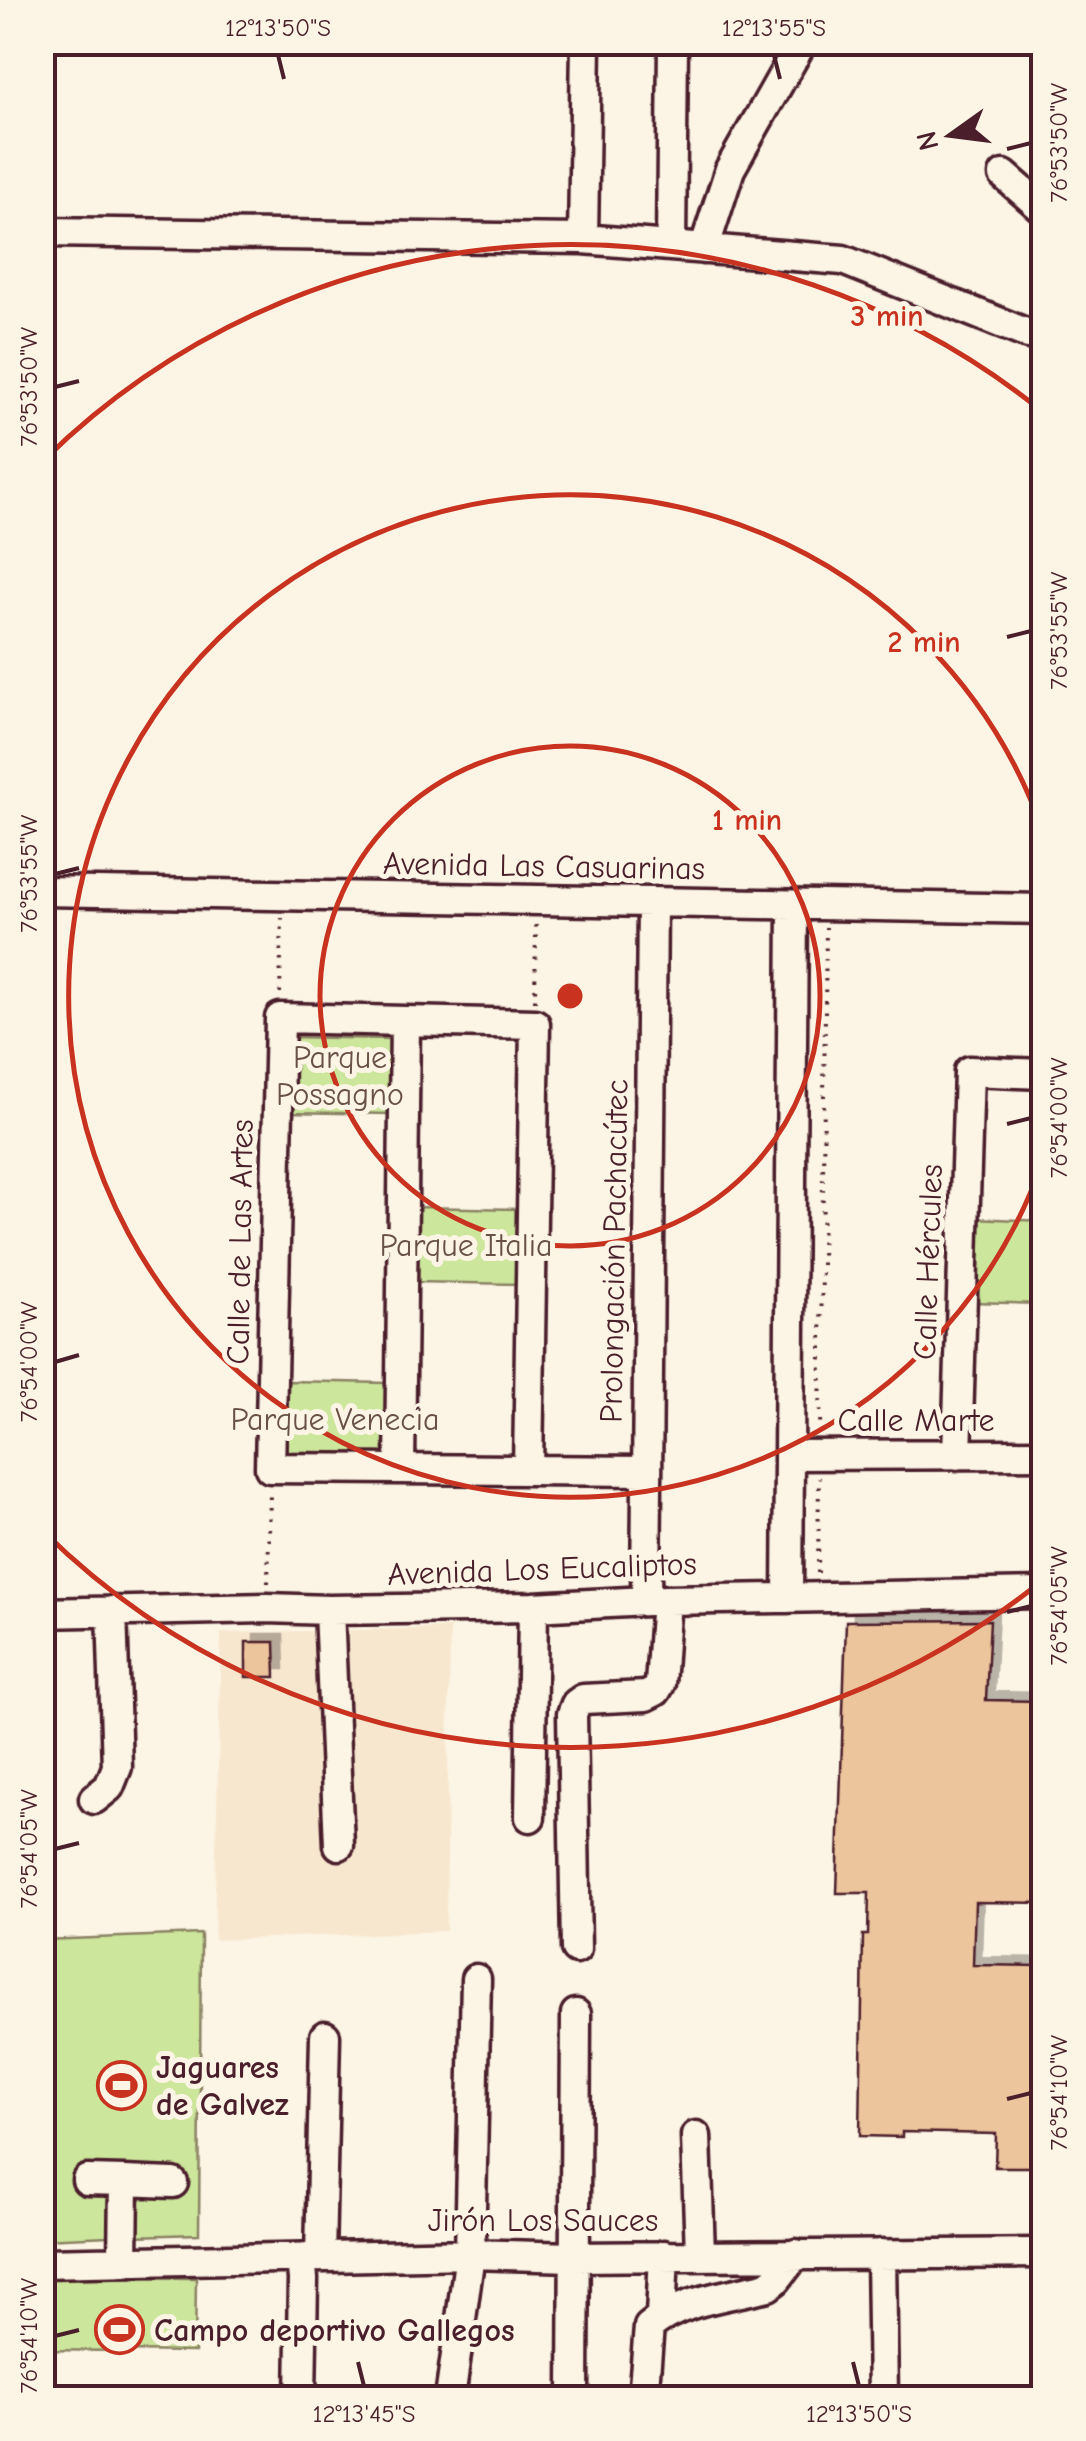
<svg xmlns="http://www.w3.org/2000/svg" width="1086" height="2441" font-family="'Comic Neue',sans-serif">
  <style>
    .built { fill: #f8e7cf }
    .green { fill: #cce69c; stroke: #8b8264; stroke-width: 2.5 }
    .building { fill: #edc59d; stroke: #4a1f2b; stroke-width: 2.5; filter: url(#shadow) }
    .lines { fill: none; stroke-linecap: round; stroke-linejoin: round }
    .minor-casing { stroke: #4a1f2b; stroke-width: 35 }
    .path { stroke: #4a1f2b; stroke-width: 4; stroke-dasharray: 2.5 8; stroke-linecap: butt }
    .minor { stroke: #fcf5e5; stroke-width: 28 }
    .ticks { fill: none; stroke: #4a1f2b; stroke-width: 4 }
    .ring { fill: none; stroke: #c8321e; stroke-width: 5 }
    .labels { text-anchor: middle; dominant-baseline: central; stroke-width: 10; stroke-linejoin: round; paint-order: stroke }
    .street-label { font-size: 32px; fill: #4a1f2b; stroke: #fcf5e5 }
    .park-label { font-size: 32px; fill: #6a5147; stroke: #fcf5e5 }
    .poi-label { font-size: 32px; font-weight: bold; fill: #4a1f2b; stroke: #fcf5e5; text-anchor: start }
    .centre { fill: #c8321e; stroke: #fcf5e5; stroke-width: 5 }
    .ring-label { font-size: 30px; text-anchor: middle; font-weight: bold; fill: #c8321e; stroke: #fcf5e5; stroke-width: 10; stroke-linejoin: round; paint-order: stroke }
    .neatline { fill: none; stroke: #4a1f2b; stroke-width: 4 }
    .ticks-label { font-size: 25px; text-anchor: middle; fill: #4a1f2b }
  </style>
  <defs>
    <filter id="shadow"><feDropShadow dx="8" dy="-8" stdDeviation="0" flood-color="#0004"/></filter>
  </defs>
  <rect width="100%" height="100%" fill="#fcf5e5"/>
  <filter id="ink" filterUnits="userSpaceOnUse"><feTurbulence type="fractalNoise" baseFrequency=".01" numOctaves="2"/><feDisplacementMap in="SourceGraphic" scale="20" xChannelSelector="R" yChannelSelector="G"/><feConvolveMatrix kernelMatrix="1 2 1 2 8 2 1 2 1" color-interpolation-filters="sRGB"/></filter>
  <g filter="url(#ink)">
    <path class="built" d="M450 1628 446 1931 214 1940 221 1633Z"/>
    <path class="green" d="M289 1037 392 1039 390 1114 288 1112Z
      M416 1207 518 1209 517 1284 415 1282Z
      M974 1218 1043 1221V1304L971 1302Z
      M285 1381 387 1383 386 1457 283 1455Z
      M201 1934 199 2234 133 2236 114 2230 109 2236 43 2239 42 1940Z
      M43 2277 196 2278 195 2352 43 2350Z"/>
    <path class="building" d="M990 1620 986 1700 1044 1701V1903L975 1902 973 1965 1040 1966 1037 2167H995L996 2134 902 2132V2137L860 2136 863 1935H868L869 1893H837L846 1621Z
      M246 1642H275L276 1677H246Z"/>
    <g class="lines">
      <defs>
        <path id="minor" d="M1004 175 1044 210
          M42 232 583 239 843 260 1028 334
          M583 239 586 42
          M671 246 673 43
          M704 249 730 169 802 42
          M42 891 1044 909
          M789 1455 1044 1454
          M957 1455 969 1071 1044 1074
          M400 1469 405 1021
          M528 1470 535 1024 280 1018 270 1468 647 1471
          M788 1598 793 905
          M646 1601 652 903
          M329 1610 339 1845
          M42 1613 267 1608 329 1610 533 1607 666 1600 1044 1593
          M94 1799 109 1787 117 1767 112 1611
          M530 1817 533 1607
          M576 1949 572 1714 576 1704 583 1699 646 1696 656 1691 660 1684 666 1600
          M696 2136 700 2254
          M87 2180 124 2181
          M881 2254 883 2398
          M320 2257 325 2036
          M123 2261 124 2181 173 2183
          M42 2263 470 2254 572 2257 1044 2253
          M661 2315 664 2255
          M301 2398 303 2279 301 2258
          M450 2398 470 2254 476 1979
          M574 2398 576 2014
          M643 2398 649 2327C679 2300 729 2296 768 2286L776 2280 796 2254"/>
      </defs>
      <use href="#minor" class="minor-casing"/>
      <path class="path" d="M280 993 282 918
        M535 1001 536 925
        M820 1433 826 927
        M818 1573 819 1477
        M268 1583 270 1492"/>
      <use href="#minor" class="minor"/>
    </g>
  </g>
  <path class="ticks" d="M278 55 284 79M774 55 780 79M1007 149 1031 143M55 387 79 381M1007 637 1031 631M55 874 79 868M1007 1124 1031 1118M55 1362 79 1355M1007 1612 1031 1606M55 1849 79 1843M1007 2099 1031 2093M55 2336 79 2330M358 2362 364 2386M853 2362 859 2386"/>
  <g class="ring">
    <circle cx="570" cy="996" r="250"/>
    <path d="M1042 1163A501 501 0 1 1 1042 829"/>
    <path d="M1043 1580A751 751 0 0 1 44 1532M44 460A751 751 0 0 1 1043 412"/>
  </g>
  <defs>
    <symbol id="stadium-ring" viewBox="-11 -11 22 22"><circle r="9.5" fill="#fcf5e5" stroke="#c8321e" stroke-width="1.5"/><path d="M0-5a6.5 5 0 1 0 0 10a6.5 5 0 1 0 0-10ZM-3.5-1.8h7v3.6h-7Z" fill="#c8321e"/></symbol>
  </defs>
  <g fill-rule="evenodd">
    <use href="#stadium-ring" x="94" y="2058" width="55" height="55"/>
    <use href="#stadium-ring" x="92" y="2302" width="55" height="55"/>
  </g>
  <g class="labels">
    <g class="street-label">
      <text transform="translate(544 866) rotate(1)">Avenida Las Casuarinas</text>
      <text transform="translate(240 1242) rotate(-89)">Calle de Las Artes</text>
      <text transform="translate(614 1251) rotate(-89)">Prolongación Pachacútec</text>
      <text transform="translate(928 1262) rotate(-88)">Calle Hércules</text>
      <text x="916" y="1420">Calle Marte</text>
      <text transform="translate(542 1569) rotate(-2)">Avenida Los Eucaliptos</text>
      <text x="543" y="2220">Jirón Los Sauces</text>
    </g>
    <g class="park-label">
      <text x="340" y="1057">Parque<tspan x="340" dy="37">Possagno</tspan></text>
      <text x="466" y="1245">Parque Italia</text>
      <text x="335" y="1419">Parque Venecia</text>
    </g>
    <g class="poi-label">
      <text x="156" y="2067">Jaguares<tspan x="156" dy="37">de Galvez</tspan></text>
      <text x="154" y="2330">Campo deportivo Gallegos</text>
    </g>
  </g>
  <circle cx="570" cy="996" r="15" class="centre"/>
  <g class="ring-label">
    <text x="887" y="326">3 min</text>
    <text x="924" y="652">2 min</text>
    <text x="747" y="830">1 min</text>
  </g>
  <rect width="1086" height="2441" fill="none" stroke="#fcf5e5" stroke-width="110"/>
  <g transform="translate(951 135) rotate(256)" stroke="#fcf5e5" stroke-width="8" paint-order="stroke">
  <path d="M0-8L18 38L0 25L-18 38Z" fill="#4a1f2b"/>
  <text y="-15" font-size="28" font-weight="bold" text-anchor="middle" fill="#4a1f2b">N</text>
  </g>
  <rect x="55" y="55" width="976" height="2331" class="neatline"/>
  <g class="ticks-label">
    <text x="278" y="36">12°13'50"S</text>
    <text x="774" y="36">12°13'55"S</text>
    <text transform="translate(1058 143) rotate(-90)" y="9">76°53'50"W</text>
    <text transform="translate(28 387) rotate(-90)" y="9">76°53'50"W</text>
    <text transform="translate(1058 631) rotate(-90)" y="9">76°53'55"W</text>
    <text transform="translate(28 874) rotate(-90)" y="9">76°53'55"W</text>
    <text transform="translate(1058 1118) rotate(-90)" y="9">76°54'00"W</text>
    <text transform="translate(28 1362) rotate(-90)" y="9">76°54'00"W</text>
    <text transform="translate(1058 1606) rotate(-90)" y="9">76°54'05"W</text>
    <text transform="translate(28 1849) rotate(-90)" y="9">76°54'05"W</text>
    <text transform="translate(1058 2093) rotate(-90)" y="9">76°54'10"W</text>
    <text transform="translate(28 2336) rotate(-90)" y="9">76°54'10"W</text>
    <text x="364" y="2422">12°13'45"S</text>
    <text x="859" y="2422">12°13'50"S</text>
  </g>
</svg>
